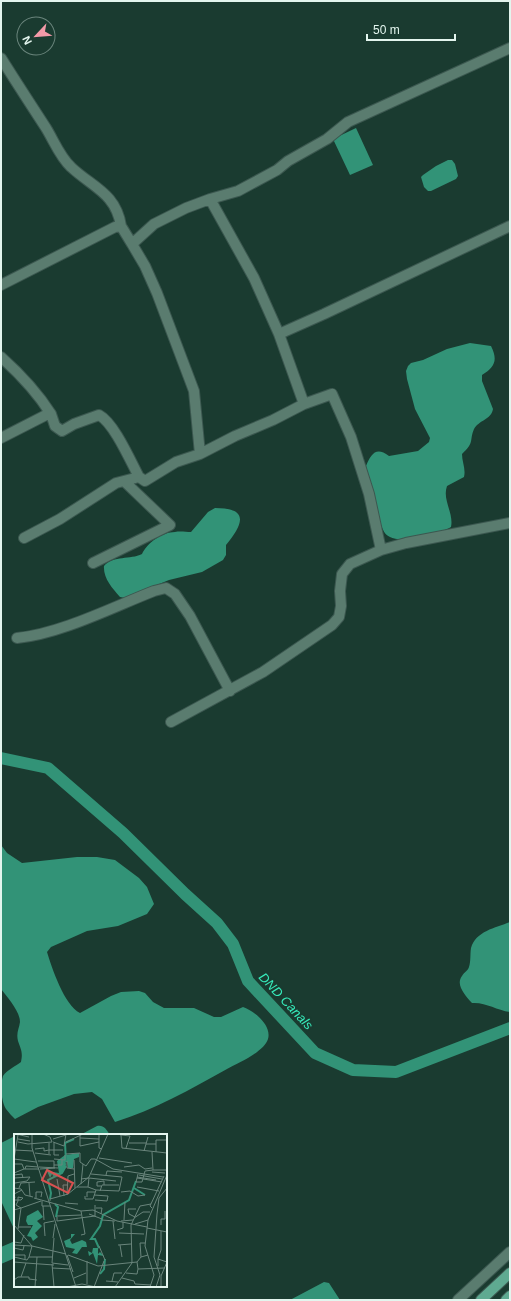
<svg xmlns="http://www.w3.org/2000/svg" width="511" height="1301" font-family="Helvetica,sans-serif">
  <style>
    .water { fill: #329377 }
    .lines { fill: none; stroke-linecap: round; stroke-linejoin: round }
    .canal { stroke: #329377; stroke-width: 12 }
    .minor-casing { stroke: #3c5850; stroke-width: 12 }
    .major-casing { stroke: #3c5850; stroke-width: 12 }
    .minor { stroke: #5a7c6f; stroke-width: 10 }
    .major { stroke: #5faa91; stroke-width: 10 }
    .labels { text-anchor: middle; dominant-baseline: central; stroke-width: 4; stroke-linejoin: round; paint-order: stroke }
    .water-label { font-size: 13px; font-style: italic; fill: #36ebbb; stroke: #1a3b30 }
    .inset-river { fill: none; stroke: #329377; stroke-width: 2 }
    .inset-road { fill: none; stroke: #6a857c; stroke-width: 1 }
    .view { fill: #d95150; fill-opacity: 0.15; stroke: #d95150; stroke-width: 2 }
    .inset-edge { fill: none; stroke: #e3f5ee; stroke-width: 2 }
  </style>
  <rect width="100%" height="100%" fill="#1a3b30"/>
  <path class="water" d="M356 128 373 165 350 175 333 139Z
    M448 160H452L455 164 458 176 456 179 431 191H428L424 187 421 177 423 175 436 166Z
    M470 343 491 346C498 360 495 367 482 375V381L493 409C491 420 479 420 474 429 469 441 475 442 462 454 462 462 466 469 464 477L447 486C442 500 454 513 451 527 440 534 402 544 390 537 385 535 383 530 381 525L366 466C371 454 376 446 389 456L418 451 429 442 430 438 415 409 407 379 406 371 408 366 411 363 423 360 447 349Z
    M215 508C251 508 242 525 226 545V555L223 560 202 572 169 580 125 598 120 597C112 588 103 578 104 566 114 555 130 560 142 554 147 543 162 532 175 532 180 531 186 532 191 532L208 512Z
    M1 845 7 853 22 863 77 857H97L115 860 139 878 147 887 154 904 147 914 118 926 87 931 51 947 47 952C52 968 64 1005 80 1013L111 996 121 992 139 991 145 993 153 1002 164 1008H194L214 1017H221L243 1007C254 1011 272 1025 268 1039 264 1052 238 1063 227 1069 191 1089 154 1110 115 1122L102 1099 92 1092 74 1094 38 1107 15 1119C12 1116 9 1113 6 1109 1 1101 0 1085 3 1076 7 1070 16 1066 21 1062 23 1052 21 1050 18 1041 16 1033 19 1029 20 1022 20 1011 7 997 1 989Z
    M510 922V1012C496 1010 486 1002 472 1003 466 996 455 985 462 976 464 972 468 971 469 967 471 961 470 954 471 948 476 931 495 928 510 922Z
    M97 1126C104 1125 106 1129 110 1135H80Z
    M15 1136V1231L2 1203H1V1143Z
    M15 1241V1258L1 1264V1247Z
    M324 1282 329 1283 340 1300H290Z"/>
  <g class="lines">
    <path class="canal" d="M1 758 48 768 123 833 185 894 217 923 233 944 248 981 315 1053 353 1070 396 1072 510 1028"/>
    <defs>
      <path id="minor" d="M1 58C16 82 31 105 46 128 54 141 60 157 71 167 92 187 116 193 121 226
        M210 199 254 278 279 334 324 314 510 226
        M132 244 145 266 157 293 194 391 200 454
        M1 285 115 227 121 226 132 244 154 224 186 208 210 199 238 191 277 170 288 161 327 139 348 122 510 48
        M1 357C20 374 37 392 51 414
        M304 404 332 394 351 437 369 494 381 550
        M1 438 48 414H51L55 426 62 431 74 424 99 415C114 423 130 460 139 477
        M24 538 60 519 116 483 139 477 145 481 176 462 200 454 235 436 273 420 304 404 279 334
        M93 563 170 525 125 482
        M17 638C60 634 113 607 154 591L166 588 175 594 190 616 230 691
        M171 722 263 672 332 625 339 617 341 606 340 591 342 574 350 564 381 550 406 543 510 523
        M458 1300 510 1252"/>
      <path id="major" d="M481 1300 510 1273
        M506 1300 510 1296"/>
    </defs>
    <use href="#minor" class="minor-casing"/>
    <use href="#major" class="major-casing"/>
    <use href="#minor" class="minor"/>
    <use href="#major" class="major"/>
  </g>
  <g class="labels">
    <g class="water-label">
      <text transform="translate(286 1001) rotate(47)">DND Canals</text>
    </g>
  </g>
  <g transform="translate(14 1134)">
    <rect width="153" height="153" fill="#1a3b30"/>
    <path d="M65 19V23L60 25 59 34H54L52 21ZM51 21 52 31 49 38 40 43 38 40 36 44 33 37 45 39 43 27ZM24 76 29 83 23 87 28 92 21 99 24 103 19 107 17 103 13 102 19 91H14L12 87 13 82ZM57 100H61L56 106 58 110 68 106 72 108 73 113H68L63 120 58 119 61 115 52 113 50 107 57 104ZM79 114H84V120L86 118 90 122 84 121 83 130 79 119 75 122 74 117 78 119Z" fill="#329377"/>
    <path class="inset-river" d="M52 28 51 9 60 5M120 54 131 61M36 65 37 59 34 46 48 39 52 32M41 70 44 73 42 83M85 114 81 105H77L86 92 89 81 115 66 122 47M86 140 90 135 91 125"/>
    <path class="inset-road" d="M2 0 15 3M18 0V14L62 153M66 0V12L85 8M85 0V14L88 15M104 0 107 1 108 14 153 19M107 1 116 2 112 14M66 4 85 5M4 5 16 7M39 5 52 1M4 8 14 10 38 8 36 3 29 0M39 8 50 12 52 0M52 8 69 0M35 9V16H49M40 9V21H45M115 9H132M132 10H142V18M142 10V6H153M21 15 30 14V17L35 16V20M130 17 134 3M138 18 139 36H152M21 19 37 21M0 20 1 16 19 17M52 20 66 19V28L72 32 77 25H81L99 35 149 43M85 24 118 29M0 25 4 1M0 25 22 28M40 25 51 26V21M60 26 61 54M24 27H40V34M53 27V34L60 35M0 30H8L10 35M40 31H48V26M25 33 44 34M110 33 125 31 131 35 138 34M11 35 12 32 24 33M26 35 41 34M138 38 151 39M0 39 10 35H25M77 40 108 43M124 40 122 48H128L131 37 139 36M0 41 8 40 9 44M92 41 93 37 108 38M125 41 148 45M123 43 142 46M0 44 16 43M75 44 102 47M123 44 148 48M43 45 46 62M67 45 75 44 74 53M1 49 13 47 16 43M15 49 16 62M67 50 69 30M87 52H83V48L90 47V51M63 53H74L82 56 79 65H71V62M123 53 145 57M0 54 7 55 11 61 19 63M5 54 7 49 21 48M82 56 105 57 108 43M86 57 88 51H105M107 58 116 57 124 62 131 61M53 61 54 42 60 40M80 61 94 62 93 67 81 66M50 62 49 51H53M73 63V58H81M1 64 0 60 8 56M20 64 67 77 79 76 103 87 133 93M22 64V58H28L27 63M28 67V72H36M36 67V65L54 60 75 43 94 0M51 69 64 70M29 72 30 86M82 74H88L87 80M138 74 136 72 150 42M0 76 7 74 2 71 4 67V63L9 64 7 66H1M67 77 71 100 67 101M75 80 88 85M43 82 67 81M43 83V87L81 82V71M121 83 115 80 114 75H122M120 84 129 78H136M88 86 101 87M110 86 111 68M99 87 101 105M107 87 119 86M121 90 134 86M0 91 18 112 52 120M147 91V85H151V77M4 93H17M133 94 153 98M4 95 7 74 27 67M103 96 109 94V88M105 99 130 100M31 102 30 89 40 87M39 104 41 90M40 104 38 129 54 131M0 108 7 109 10 101M0 111 18 112 15 123M104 111 117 110M106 111 108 123M85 112 91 126M0 114 9 116 10 112M0 121H11V125M53 121 59 138M54 121 84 132 123 128 124 135 151 134M0 123 13 126 15 123H38M127 123 126 109H131M144 125 147 116V97M73 127V150M0 128 12 129M123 128 127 123 134 121M12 129 40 131M38 130 40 153M144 132V125L153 128M38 134 57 135M112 139 123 140 124 135M7 143 12 129M60 144 72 139M108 144 120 147 121 150 137 151M0 146 4 143H15V145L23 146M92 147 104 148M98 147 100 139H108M21 153 23 123M53 153 68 150 82 153M80 153 90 127M101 153 118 129 117 91 126 72 137 70M136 153 140 141 131 112 134 86 153 41M142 153 146 141 140 123 143 80 145 64 153 54M147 153V142L153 128"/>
    <path class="view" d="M33 36 59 49 54 59 28 46Z"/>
    <rect width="153" height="153" class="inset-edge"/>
  </g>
  <rect width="511" height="1301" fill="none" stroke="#e3f5ee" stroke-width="4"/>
  <g transform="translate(36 36) rotate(244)"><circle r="19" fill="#1a3b30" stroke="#6a857c"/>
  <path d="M0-3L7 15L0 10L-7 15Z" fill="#f39aa8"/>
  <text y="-6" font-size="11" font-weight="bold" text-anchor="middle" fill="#e3f5ee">N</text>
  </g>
  <path d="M367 34v6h88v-6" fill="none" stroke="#e3f5ee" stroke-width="2"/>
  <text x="373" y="34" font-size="12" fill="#e3f5ee" stroke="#1a3b30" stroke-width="3" paint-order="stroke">50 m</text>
</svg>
